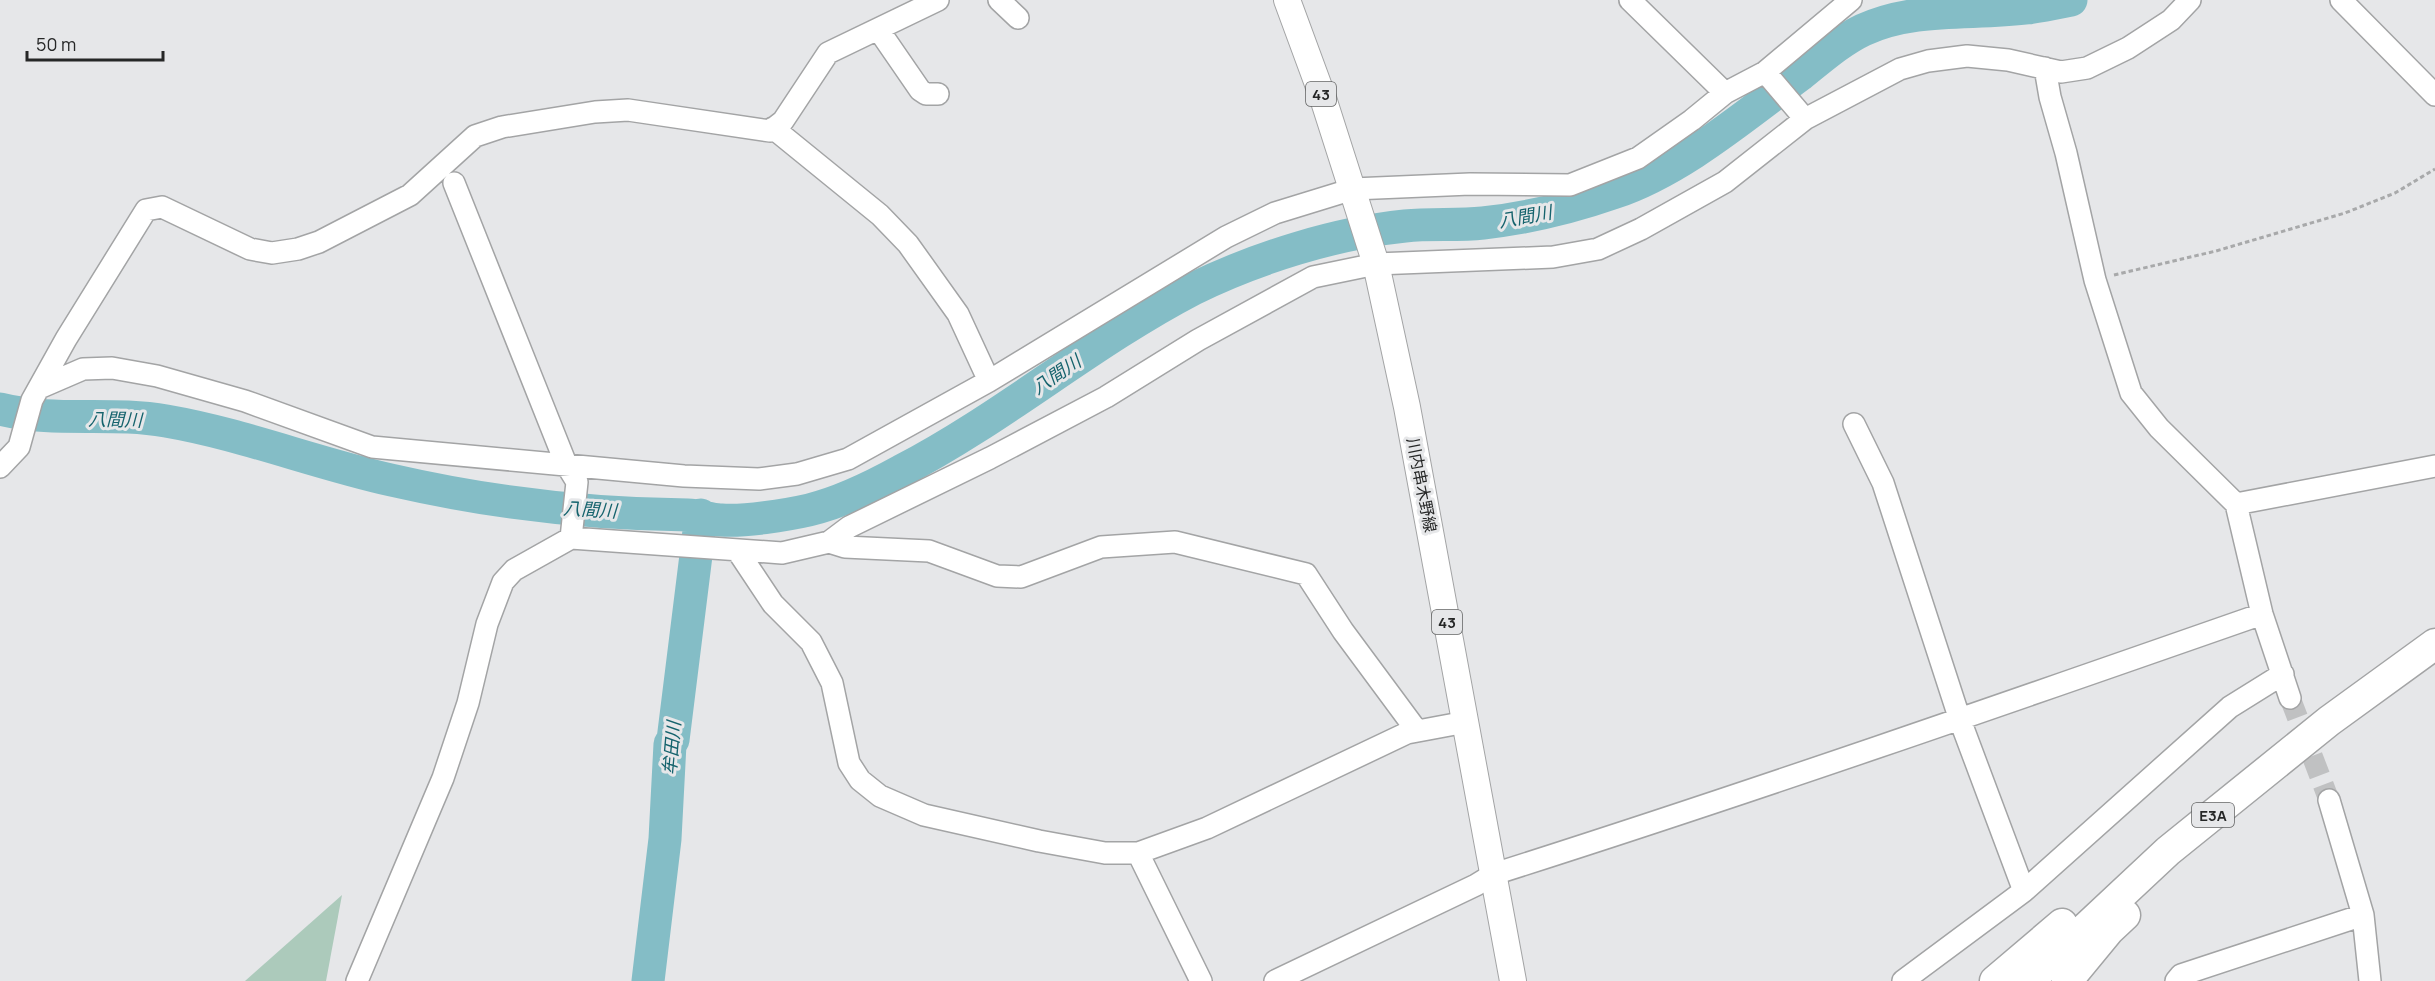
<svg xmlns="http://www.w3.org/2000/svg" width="2435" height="981" font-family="Manrope,'Noto Sans JP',sans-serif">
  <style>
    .green { fill: #accabb }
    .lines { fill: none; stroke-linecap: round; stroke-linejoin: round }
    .river { stroke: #84bdc6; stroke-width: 33 }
    .minor-tunnel { stroke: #c0c1c2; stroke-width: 21; stroke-dasharray: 21 10; stroke-linecap: butt }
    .minor-casing { stroke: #a3a4a5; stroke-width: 24 }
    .major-casing { stroke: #a3a4a5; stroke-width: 28 }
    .highway-casing { stroke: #a3a4a5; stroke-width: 33 }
    .path { stroke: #a8a9aa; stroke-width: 3; stroke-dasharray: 4.5 3; stroke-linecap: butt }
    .minor { stroke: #fff; stroke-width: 21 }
    .major { stroke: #fff; stroke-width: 26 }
    .highway { stroke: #fff; stroke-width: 30 }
    .labels { text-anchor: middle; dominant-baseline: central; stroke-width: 6; stroke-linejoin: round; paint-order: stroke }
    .shield { fill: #e6e7e9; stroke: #606161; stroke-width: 1.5 }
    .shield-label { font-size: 15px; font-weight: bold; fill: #262727 }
    .street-label { font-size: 16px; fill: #262727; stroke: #e6e7e9 }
    .water-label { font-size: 18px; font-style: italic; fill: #15636d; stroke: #e6e7e9 }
  </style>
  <rect width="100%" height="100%" fill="#e6e7e9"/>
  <path class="green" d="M342 895 326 981H245Z"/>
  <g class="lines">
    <path class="river" d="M0 409C55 423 111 411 166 421 242 434 315 463 391 480 491 503 586 514 688 515 700 515 710 520 721 520 743 522 787 515 809 510 842 502 872 487 901 471 1003 418 1091 342 1193 289 1256 258 1336 233 1405 226 1431 223 1457 226 1483 223 1528 218 1570 208 1613 193 1680 171 1743 117 1800 75 1820 59 1840 41 1863 30 1915 6 1972 15 2027 8 2042 6 2056 3 2071 0
      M648 981 665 839 670 744 673 740 701 515"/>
    <path class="minor-tunnel" d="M2290 698 2329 800"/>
    <defs>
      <path id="minor" d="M999 0 1018 18
        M1630 0 1725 93
        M2341 0 2435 95
        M878 29 920 90 926 94H938
        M2045 68 2050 97 2066 153 2095 280 2131 393 2159 428 2236 504 2262 614 2290 698
        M1765 72 1805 119
        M773 128 880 215 908 244 958 314 989 381
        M454 183 566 464 577 482 571 538
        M39 388 83 369 112 368 157 376 245 401 372 447 684 476 759 479 797 474 848 459 989 381 1226 237 1275 213 1353 189 1470 184 1570 185 1638 158 1692 120 1725 93 1765 72 1851 0
        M1854 424 1883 483 1960 720 2024 891
        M0 467 19 447 32 400 66 339 146 210 162 207 250 249 272 253 298 249 319 242 410 195 475 136 502 127 595 112 628 110 770 131 783 121 828 53 938 0
        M2236 504 2435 466
        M829 542 845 547 929 551 997 576 1021 577 1101 547 1175 542 1306 574 1343 631 1417 731
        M737 550 773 604 811 642 832 683 849 763 860 780 880 796 924 815 1039 841 1105 853H1138L1207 828 1407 733 1466 722
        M2329 800 2363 915 2370 981
        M1138 853 1201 981
        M357 981 443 778 468 703 487 624 503 582 514 570 571 538 782 553 829 542 849 527 990 458 1106 397 1198 340 1313 277 1376 264 1553 257 1598 249 1641 229 1725 182 1805 119 1900 69 1928 61 1967 56 2008 60 2061 72 2087 68 2128 48 2171 20 2190 0
        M1275 981 1476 885 1494 874C1752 792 2007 703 2262 614
        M1903 981 2024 891 2230 707 2283 674
        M2176 981 2181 975 2363 915"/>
      <path id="major" d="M1287 0 1322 95 1376 264 1407 407 1513 981"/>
      <path id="highway" d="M1995 981 2062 924
        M2029 981 2168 851 2329 721 2435 644
        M2067 981 2109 930 2125 915"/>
    </defs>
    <use href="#minor" class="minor-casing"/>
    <use href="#major" class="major-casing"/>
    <use href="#highway" class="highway-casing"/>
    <path class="path" d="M2114 275 2216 251 2345 213 2395 193 2435 169"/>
    <use href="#minor" class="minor"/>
    <use href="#major" class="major"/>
    <use href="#highway" class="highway"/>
  </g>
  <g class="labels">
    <g class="shield">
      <rect x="1306" y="82" width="30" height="24" rx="4.5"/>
      <rect x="1432" y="610" width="30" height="24" rx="4.5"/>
      <rect x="2192" y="803" width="42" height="24" rx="4.5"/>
    </g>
    <g class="shield-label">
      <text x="1321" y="94">43</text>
      <text x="1447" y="622">43</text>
      <text x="2213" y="815">E3A</text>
    </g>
    <g class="street-label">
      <text transform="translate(1422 485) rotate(79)">川内串木野線</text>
    </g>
    <g class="water-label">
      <text transform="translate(1525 216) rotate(-10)">八間川</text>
      <text transform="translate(1056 374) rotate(-34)">八間川</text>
      <text transform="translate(115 419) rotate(1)">八間川</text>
      <text transform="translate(590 509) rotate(3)">八間川</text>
      <text transform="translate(671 748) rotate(-85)">牟田川</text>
    </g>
  </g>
  <path d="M27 51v9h136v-9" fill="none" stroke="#262727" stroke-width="3"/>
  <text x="36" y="51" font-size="18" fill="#262727" stroke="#e6e7e9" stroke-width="4.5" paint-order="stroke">50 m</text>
</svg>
